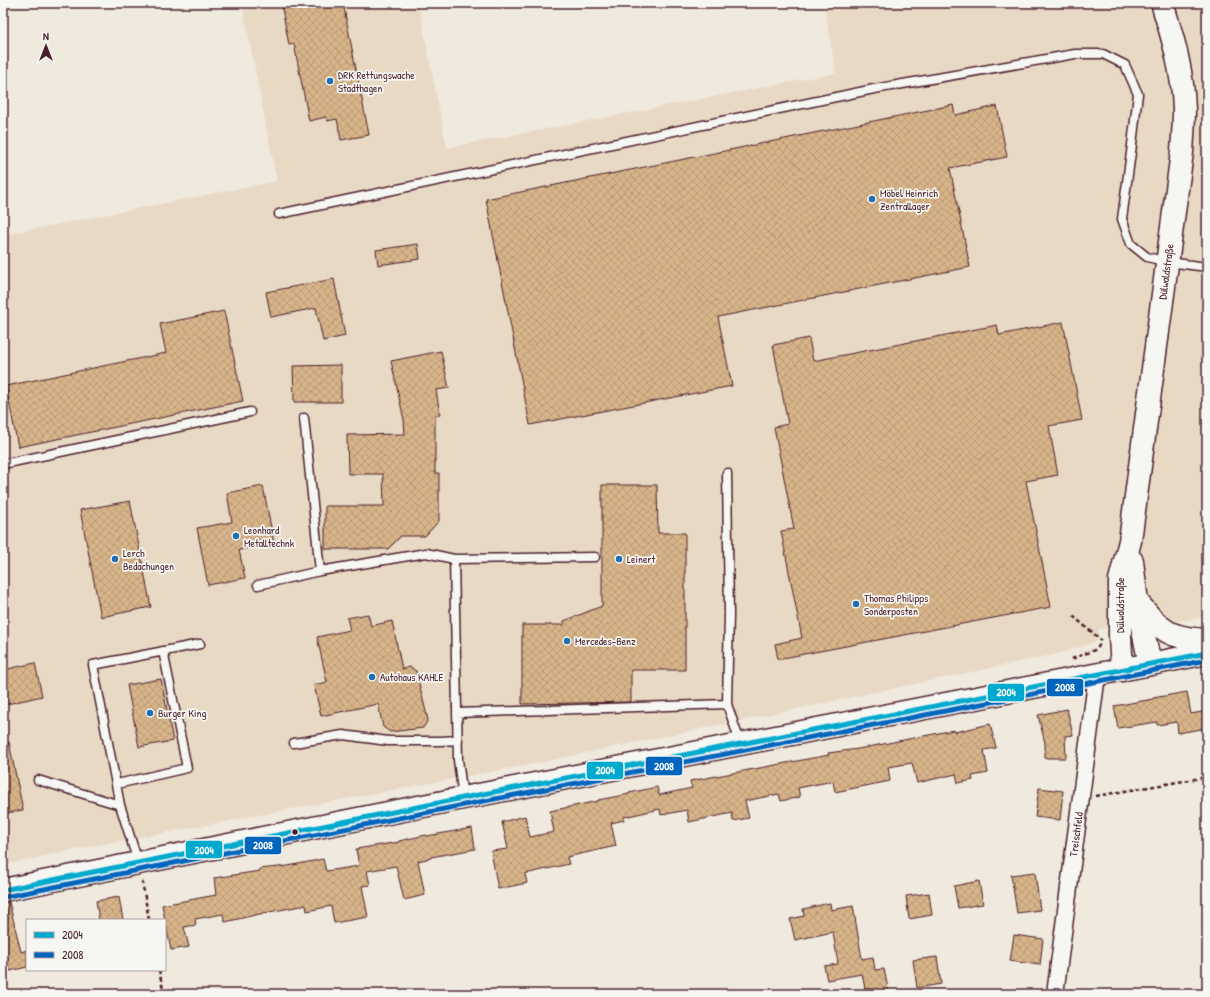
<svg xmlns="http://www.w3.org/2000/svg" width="1210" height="997" font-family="'Patrick Hand',sans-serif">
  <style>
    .built { fill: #e8d9c4 }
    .building { fill: url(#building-cross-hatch); stroke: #4a1f2b }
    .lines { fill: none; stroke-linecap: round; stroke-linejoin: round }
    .lane-casing { stroke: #4a1f2b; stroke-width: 11 }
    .street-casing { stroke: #4a1f2b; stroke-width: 19 }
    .secondary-casing { stroke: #4a1f2b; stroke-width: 25 }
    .path { stroke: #4a1f2b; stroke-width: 2.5; stroke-dasharray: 4 3; stroke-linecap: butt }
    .lane { stroke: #f6f6f2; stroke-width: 8 }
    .street { stroke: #f6f6f2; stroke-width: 16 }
    .secondary { stroke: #f6f6f2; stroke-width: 22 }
    .bus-1-casing { stroke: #f6f6f2; stroke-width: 8 }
    .bus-2-casing { stroke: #f6f6f2; stroke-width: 8 }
    .bus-1 { stroke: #00a9ce; stroke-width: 5 }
    .bus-2 { stroke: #0065bd; stroke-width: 5 }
    .poi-dot { fill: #1f6fb2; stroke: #f6f6f2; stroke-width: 1.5 }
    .bus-dot { fill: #4a1f2b; stroke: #f6f6f2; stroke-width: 1.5 }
    .labels { text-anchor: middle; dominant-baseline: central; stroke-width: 3.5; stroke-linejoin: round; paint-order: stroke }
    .poi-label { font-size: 11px; fill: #4a1f2b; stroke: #f6f6f2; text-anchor: start }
    .street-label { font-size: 11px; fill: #4a1f2b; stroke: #f6f6f2 }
    .line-badge { stroke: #f6f6f2; stroke-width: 1.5 }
    .badge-label { font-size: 11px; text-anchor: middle; font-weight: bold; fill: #fff }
  </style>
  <defs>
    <pattern id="building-cross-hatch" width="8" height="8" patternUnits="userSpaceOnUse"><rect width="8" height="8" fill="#d7b489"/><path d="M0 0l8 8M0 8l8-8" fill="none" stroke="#ba9a76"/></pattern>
  </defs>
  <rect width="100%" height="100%" fill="#f0e9dd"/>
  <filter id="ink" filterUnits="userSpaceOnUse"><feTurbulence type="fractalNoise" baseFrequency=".025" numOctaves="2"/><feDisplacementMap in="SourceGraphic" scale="8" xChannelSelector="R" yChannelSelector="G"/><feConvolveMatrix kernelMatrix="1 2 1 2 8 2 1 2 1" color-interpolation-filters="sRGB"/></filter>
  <g filter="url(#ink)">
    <path class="built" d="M242 3H418L447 148 836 73 824 3H1146L1150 11 1190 3H1207V616L1187 620 1099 629 1097 641 1062 653 533 764 72 850 3 865V235L277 181Z"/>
    <path class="building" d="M281 3H343L369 135 341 140 337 119 327 121 326 117 309 121 294 44 289 45Z
      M953 105 955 115 997 106 1007 157 950 168 970 267 718 317 732 386 530 425 486 199Z
      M418 244 420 259 378 265 376 250Z
      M334 279 345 336 323 341 316 308 271 317 266 292Z
      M224 311 243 401 18 447 6 386 166 353 160 324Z
      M1063 322 1082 420 1049 426 1058 475 1026 481 1051 607 778 659 775 644 802 638 781 531 794 529 774 427 788 424 773 345 809 338 813 361 997 325 999 335Z
      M441 351 449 388 436 390 440 415 435 416V473H439V521L425 536H401L388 549H325V506H384L383 474H348L347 435 405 434 404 420 391 361Z
      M341 365V402H294L293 366Z
      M602 485H657L658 533H685V670H631V702L522 704V625H564V621L602 606Z
      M263 486 274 543 239 550 245 578 208 585 197 528 232 522 227 493Z
      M130 501 151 607 101 617 80 510Z
      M368 614 371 626 392 621 402 669 410 667 416 671 428 720 423 728 390 732 383 727 378 704 321 716 314 685 327 682 317 637 350 630 347 618Z
      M35 663 42 696 3 705V670Z
      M161 679 173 741 139 747 127 685Z
      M1187 692 1191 714 1207 711V728L1178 733 1177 722 1157 725V722L1118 728 1114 706 1153 699V698Z
      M1067 709 1073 735 1065 736 1066 758H1045V743L1038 715Z
      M990 724 996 748 984 750 988 773 972 776 973 780 958 783 956 774 917 783 912 763 888 767 890 781 835 792 833 781 798 788 800 797 781 801 779 794 745 801 749 818 733 821 732 813 689 822 687 810 661 815 660 809 624 817V820L611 823 616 846 567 857 569 864 525 874 527 883 498 889 491 851 508 849 502 822 525 816 530 837 554 832 550 811 598 801V800L629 794V793L657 787 659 795 692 788 690 781 829 755 828 753 858 749 954 730 955 732Z
      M3 742H9L23 810 3 814Z
      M1039 788 1063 791 1060 820 1035 817Z
      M472 828 475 849 431 857V858L418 861 425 895 404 900 396 866 367 871 370 885 362 886 368 917 334 923 331 906 307 911 306 905 264 913 225 922 223 914 195 919 196 925 184 927 189 947 171 950 162 905 216 895 214 878 260 871 259 869 288 866 323 859 326 871 359 866 356 849 399 842V841L426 835 427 836Z
      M1035 872 1040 910 1017 913 1011 875Z
      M979 881 983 904 958 908 954 886Z
      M929 893 932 915 909 919 906 896Z
      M119 897 123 920H99L96 901Z
      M3 902H9L21 952 27 950V967L10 971 3 946Z
      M830 903 831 910 853 906 862 959 873 957 875 970 884 969 889 994H866L862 974 827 980 824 966 838 964 833 932 795 940 790 919 804 916 803 909Z
      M1014 935 1043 939 1040 965 1010 961Z
      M937 957 941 984 917 988 913 960Z"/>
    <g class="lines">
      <defs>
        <path id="lane" d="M279 214 874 89 1075 54H1103L1125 65 1138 94 1132 145 1122 219 1131 244 1147 257 1168 262 1207 267
          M304 418 320 571 426 553 454 559
          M3 464 250 412
          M727 473 729 614 727 704 740 742
          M258 585 320 571
          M457 713 727 704
          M294 743 343 735 388 741H440L458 740
          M38 780 120 805
          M117 784 187 768 163 651
          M463 797 458 760 454 559 595 557
          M138 862 120 805 93 665 200 644"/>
        <g id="street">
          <path id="s1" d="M1055 994 1097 675"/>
        </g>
        <g id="secondary">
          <path d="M1132 561 1137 602 1150 664"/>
          <path d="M1138 603C1162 631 1168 638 1207 640"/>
          <path id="s2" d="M1122 670 1120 636V580L1130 541 1182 152C1183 138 1184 123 1184 109 1183 72 1173 38 1162 3"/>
          <path d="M3 890 463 798 1207 653"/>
        </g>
      </defs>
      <use href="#lane" class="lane-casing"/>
      <use href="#street" class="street-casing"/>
      <use href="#secondary" class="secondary-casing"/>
      <path class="path" d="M1073 616 1101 640
        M1072 659 1097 649 1101 642
        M1096 796 1207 777
        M142 881 149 920
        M159 970 164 994"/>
      <use href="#lane" class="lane"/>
      <use href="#street" class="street"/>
      <use href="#secondary" class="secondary"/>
      <defs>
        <path id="bus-1" d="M3 890 463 798 1207 653"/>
        <path id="bus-2" d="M4 897 464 805 1207 660"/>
      </defs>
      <use href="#bus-1" class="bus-1-casing"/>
      <use href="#bus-2" class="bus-2-casing"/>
      <use href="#bus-1" class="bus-1"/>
      <use href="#bus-2" class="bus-2"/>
    </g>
  </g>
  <g class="poi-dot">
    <circle cx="330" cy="81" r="4"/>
    <circle cx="872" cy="199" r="4"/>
    <circle cx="236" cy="536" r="4"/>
    <circle cx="115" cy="559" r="4"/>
    <circle cx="619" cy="559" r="4"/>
    <circle cx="856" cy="604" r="4"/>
    <circle cx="567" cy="641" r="4"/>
    <circle cx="372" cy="677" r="4"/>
    <circle cx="150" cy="713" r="4"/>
  </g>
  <circle class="bus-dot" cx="295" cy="832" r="3.5"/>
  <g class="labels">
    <g class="poi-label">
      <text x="338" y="75">DRK Rettungswache<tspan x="338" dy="13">Stadthagen</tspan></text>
      <text x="880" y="193">Möbel Heinrich<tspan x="880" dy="13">Zentrallager</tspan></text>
      <text x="244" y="530">Leonhard<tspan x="244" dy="13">Metalltechnk</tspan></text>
      <text x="123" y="553">Lerch<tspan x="123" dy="13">Bedachungen</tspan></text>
      <text x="627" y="559">Leinert</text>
      <text x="864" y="598">Thomas Philipps<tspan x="864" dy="13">Sonderposten</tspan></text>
      <text x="575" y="641">Mercedes-Benz</text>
      <text x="380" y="677">Autohaus KAHLE</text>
      <text x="158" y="713">Burger King</text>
    </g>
    <g class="street-label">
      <text stroke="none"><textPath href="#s2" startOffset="402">Dülwaldstraße</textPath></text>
      <text stroke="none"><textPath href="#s2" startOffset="65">Dülwaldstraße</textPath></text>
      <text stroke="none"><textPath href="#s1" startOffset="161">Treischfeld</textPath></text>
    </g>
  </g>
  <g class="line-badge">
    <rect x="1046" y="678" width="38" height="19" rx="4" fill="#0065bd"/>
    <rect x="987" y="683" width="38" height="19" rx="4" fill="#00a9ce"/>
    <rect x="645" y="756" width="38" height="20" rx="4" fill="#0065bd"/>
    <rect x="586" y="761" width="38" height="19" rx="4" fill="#00a9ce"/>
    <rect x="244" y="836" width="38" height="19" rx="4" fill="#0065bd"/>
    <rect x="185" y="840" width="38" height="19" rx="4" fill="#00a9ce"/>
  </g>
  <g class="badge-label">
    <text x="1065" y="691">2008</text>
    <text x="1006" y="696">2004</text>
    <text x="664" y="770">2008</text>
    <text x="605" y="774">2004</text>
    <text x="263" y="849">2008</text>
    <text x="204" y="854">2004</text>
  </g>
  <rect width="1210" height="997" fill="none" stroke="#f6f6f2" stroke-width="16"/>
  <rect x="8" y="8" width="1194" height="981" fill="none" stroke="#4a1f2b" stroke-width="1.5" filter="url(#ink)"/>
  <rect x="26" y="919" width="140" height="52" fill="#f6f6f2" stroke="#b1a0a2"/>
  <rect x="34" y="932" width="20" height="6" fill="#00a9ce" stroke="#b1a0a2"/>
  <text x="62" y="939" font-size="12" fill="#4a1f2b">2004</text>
  <rect x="34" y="952" width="20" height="6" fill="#0065bd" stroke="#b1a0a2"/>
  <text x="62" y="959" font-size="12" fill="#4a1f2b">2008</text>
  <g transform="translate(46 46)" stroke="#f6f6f2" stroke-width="3" paint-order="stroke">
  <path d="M0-3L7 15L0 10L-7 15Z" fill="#4a1f2b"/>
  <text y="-6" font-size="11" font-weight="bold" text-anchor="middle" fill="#4a1f2b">N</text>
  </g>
</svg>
